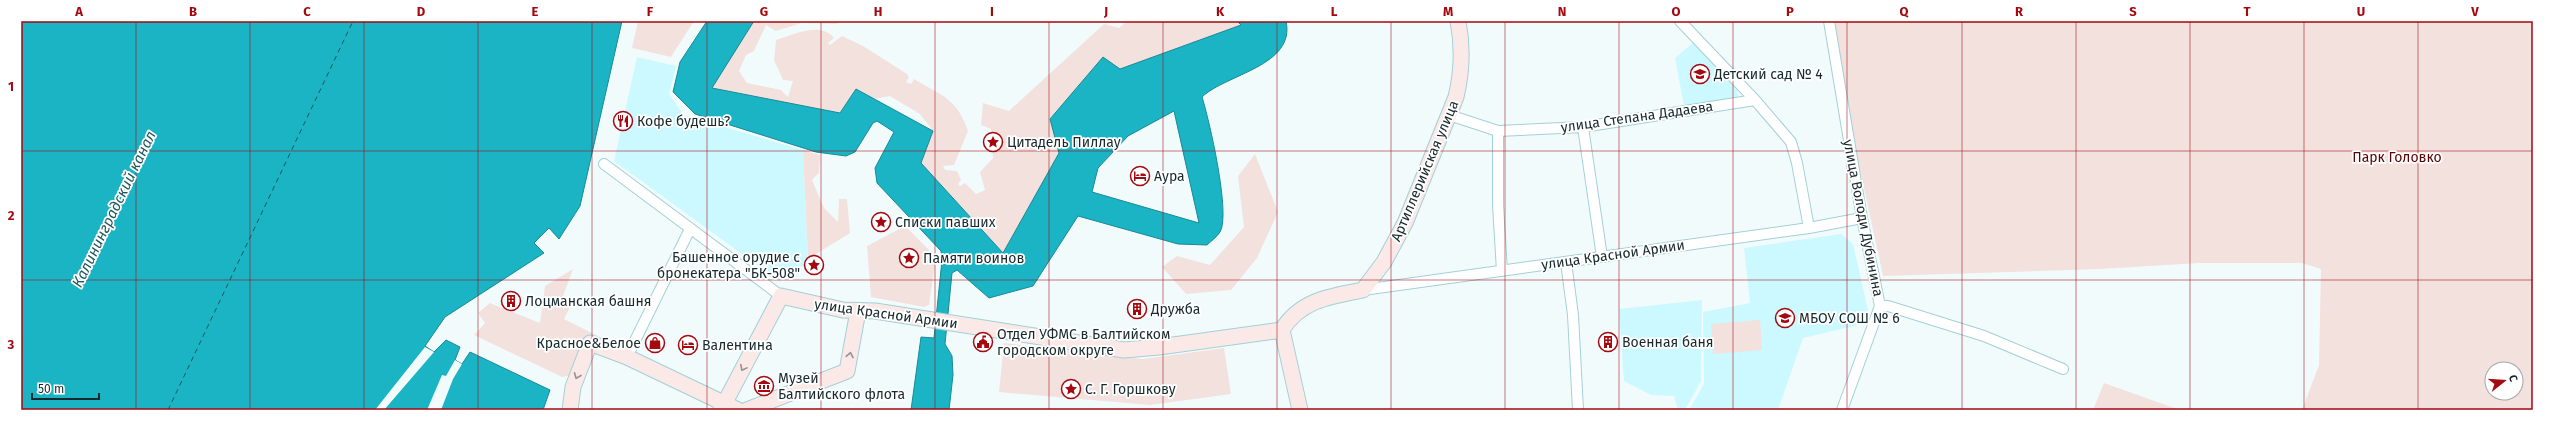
<svg xmlns="http://www.w3.org/2000/svg" width="2554" height="431" font-family="'Fira Sans',sans-serif">
  <style>
    .built { fill: #cbf9ff }
    .green { fill: #f3e1de; fill-rule: evenodd }
    .water { fill: #1ab4c4; stroke: #198a96; fill-rule: evenodd }
    .pier { fill: #f2fbfc }
    .lines { fill: none; stroke-linecap: round; stroke-linejoin: round }
    .ferry { stroke: #1f575e; stroke-width: 1; stroke-dasharray: 5 4; stroke-linecap: butt }
    .street-casing { stroke: #a2d0d7; stroke-width: 12 }
    .secondary-casing { stroke: #a2d0d7; stroke-width: 17 }
    .street { stroke: #fff; stroke-width: 10 }
    .secondary { stroke: #fae9e7; stroke-width: 15 }
    .oneway { stroke: #949393 }
    .grid { fill: none; stroke: #a3090f; stroke-width: 1; stroke-opacity: 0.55 }
    .labels { text-anchor: middle; dominant-baseline: central; stroke-width: 3.5; stroke-linejoin: round; paint-order: stroke }
    .poi-label { font-size: 14px; fill: #17292c; stroke: #fff; text-anchor: start }
    .street-label { font-size: 14px; fill: #17292c; stroke: #fff }
    .park-label { font-size: 14px; fill: #5a0305; stroke: #fff }
    .water-label { font-size: 15px; font-style: italic; fill: #1f575e; stroke: #fff }
    .neatline { fill: none; stroke: #a3090f; stroke-width: 1.5 }
    .grid-label { font-size: 13px; text-anchor: middle; font-weight: bold; fill: #a3090f }
  </style>
  <rect width="100%" height="100%" fill="#f2fbfc"/>
  <path class="built" d="M1694 42 1737 90 1738 96 1735 98 1684 106 1675 58Z
    M637 57 676 66 669 94 684 115 803 150 808 263 779 281 614 161Z
    M1841 234 1853 244 1868 310 1867 323 1803 338 1778 410H1689L1704 384 1703 312 1750 303 1744 248Z
    M1702 300 1701 381 1685 410H1678L1674 396 1651 395 1624 381 1619 309Z"/>
  <path class="green" d="M638 21H694L671 57 632 48Z
    M754 21H838L837 24 802 23 776 31 766 25 754 51 746 55 739 71 747 83 781 90 788 97 793 81 783 80 774 60 776 40C793 35 820 21 834 38L828 43 830 45 842 36 863 46 907 74 909 77 906 82 911 84 914 79C942 96 957 98 968 131L954 165 943 166 945 170 957 171 961 180 958 184 960 186 965 183 976 194 985 190 980 172 993 158 991 129 981 125 983 103 1009 111 1104 24 1119 28 1127 21H1237L1241 25 1120 69 1104 57 1050 118 1059 153 1003 253 921 163 933 131 920 114 890 96 874 99 856 89 840 113 711 88Z
    M1831 21H2533V410H2302L2319 365 2321 269 2302 263H2199L2100 269 1883 276 1836 59ZM2492 369H2516V393H2492Z
    M803 150 820 155 819 173 812 180 824 208 838 222 839 199H847L850 233 808 259Z
    M1255 154 1278 212 1257 258 1231 290 1186 294 1162 267 1177 256 1210 265 1244 227 1238 176Z
    M905 226 936 257 929 305 924 307 871 297 867 246Z
    M573 269 562 299 572 303 564 319 598 336 583 379 573 375 562 377 474 335 485 323 478 313 490 303 540 323 545 286Z
    M1760 320 1762 350 1713 354 1711 324Z
    M1004 343 1143 359 1224 348 1231 394 1150 405 999 392Z
    M2104 383 2180 410H2093Z"/>
  <path class="water" d="M21 21H622L580 206 559 239 549 228 534 243 544 253 445 317 425 346 434 352 446 340 460 347 455 360 462 364 470 352 550 390 543 410H21Z
    M707 21H754L712 88 840 113 856 89 933 131 921 163 1003 253 1059 153 1050 119 1103 57 1120 69 1241 25 1237 21H1286C1296 66 1226 74 1202 97 1209 119 1231 214 1220 232 1217 237 1211 241 1207 245L1178 244 1078 216 1033 286 989 298 957 270 952 273 945 344 952 356 953 375 949 410H911L921 337 934 338 942 260 941 251 877 183 875 168 894 132 877 121 873 123 855 152 846 156 816 152 695 114 673 92 680 62ZM1174 111 1199 223 1092 192 1098 168 1128 136Z"/>
  <path class="pier" d="M425 347 434 352 384 410H375Z
    M455 360 462 364 453 379 441 410H427L442 375 446 376Z"/>
  <g class="lines">
    <path class="ferry" d="M168 410 353 21"/>
    <defs>
      <path id="street" d="M1680 21 1755 100 1791 142 1797 163 1809 228
        M1829 21 1862 218 1880 306 1842 410
        M1449 115 1498 131 1583 127 1755 100
        M1583 127 1602 257
        M1498 131V205L1502 271
        M604 164 781 296
        M1566 262 1573 315 1578 410
        M1363 290 1809 228 1862 218
        M1880 306H1888L1984 336 2063 369
        M627 357 690 229"/>
      <path id="secondary" d="M1282 330C1300 300 1331 296 1363 290L1384 262 1405 223 1456 97C1462 72 1463 47 1458 21
        M1282 330 1300 410
        M570 410 573 387 590 343 627 357 738 410
        M721 410 781 296 843 310 875 311 1124 350 1159 347 1282 330
        M747 410 847 371 858 311"/>
    </defs>
    <use href="#street" class="street-casing"/>
    <use href="#secondary" class="secondary-casing"/>
    <use href="#street" class="street"/>
    <use href="#secondary" class="secondary"/>
  </g>
  <defs><path id="oneway-chevron" d="M-2-3.5L2.5 0L-2 3.5" fill="none" stroke-width="1.6" stroke-linecap="round" stroke-linejoin="round"/></defs>
  <g class="oneway">
    <use href="#oneway-chevron" transform="translate(850 355) rotate(-79)"/>
    <use href="#oneway-chevron" transform="translate(743 368) rotate(118)"/>
    <use href="#oneway-chevron" transform="translate(577 376) rotate(112)"/>
  </g>
  <path class="grid" d="M136 21V410M250 21V410M364 21V410M478 21V410M592 21V410M707 21V410M821 21V410M935 21V410M1049 21V410M1163 21V410M1277 21V410M1391 21V410M1505 21V410M1619 21V410M1733 21V410M1847 21V410M1962 21V410M2076 21V410M2190 21V410M2304 21V410M2418 21V410M21 151H2533M21 280H2533"/>
  <defs>
    <symbol id="school-ring" viewBox="-11 -11 22 22"><circle r="9.5" fill="#fff" stroke="#a3090f" stroke-width="1.5"/><path d="M0-5L7-2L0 1L-7-2ZM-4 1L0 2.5L4 1V4Q0 6-4 4Z" fill="#a3090f"/></symbol>
    <symbol id="restaurant-ring" viewBox="-11 -11 22 22"><circle r="9.5" fill="#fff" stroke="#a3090f" stroke-width="1.5"/><path d="M-5-6h1v4h1v-4h1v4h1v-4h1v5L-1.5 .5V6h-2V.5L-5-1ZM5-6V6H3V1.5H1.5Q1.5-4 5-6Z" fill="#a3090f"/></symbol>
    <symbol id="sight-ring" viewBox="-11 -11 22 22"><circle r="9.5" fill="#fff" stroke="#a3090f" stroke-width="1.5"/><path d="M0-6L1.8-2.2L6-1.7L2.9 1.2L3.7 5.4L0 3.3L-3.7 5.4L-2.9 1.2L-6-1.7L-1.8-2.2Z" fill="#a3090f"/></symbol>
    <symbol id="hotel-ring" viewBox="-11 -11 22 22"><circle r="9.5" fill="#fff" stroke="#a3090f" stroke-width="1.5"/><path d="M-6-4.5h1.5V1H6V5H4.5V3h-9V5H-6ZM-4 0a1.8 1.8 0 1 1 3.6 0ZM.5 0V-2.5h3Q6-2.5 6 0Z" fill="#a3090f"/></symbol>
    <symbol id="building-ring" viewBox="-11 -11 22 22"><circle r="9.5" fill="#fff" stroke="#a3090f" stroke-width="1.5"/><path d="M-4-6H4V6H1V3H-1V6H-4ZM-2.5-4.3h1.7v1.8h-1.7ZM.8-4.3h1.7v1.8H.8ZM-2.5-1h1.7V.8h-1.7ZM.8-1h1.7V.8H.8Z" fill="#a3090f"/></symbol>
    <symbol id="civic-ring" viewBox="-11 -11 22 22"><circle r="9.5" fill="#fff" stroke="#a3090f" stroke-width="1.5"/><path d="M-.6-6.5H3V-4.5H.6V-3L4-1V1h2V6H-6V1h2V-1L-.6-3ZM-1.2 2.5V6h2.4V2.5Z" fill="#a3090f"/></symbol>
    <symbol id="shop-ring" viewBox="-11 -11 22 22"><circle r="9.5" fill="#fff" stroke="#a3090f" stroke-width="1.5"/><path d="M-5-2.5h2.3a2.7 3.5 0 0 1 5.4 0H5L5.5 6h-11ZM-1.5-2.5h3a1.5 2.3 0 0 0-3 0Z" fill="#a3090f"/></symbol>
    <symbol id="museum-ring" viewBox="-11 -11 22 22"><circle r="9.5" fill="#fff" stroke="#a3090f" stroke-width="1.5"/><path d="M0-6L6-3V-2H-6V-3ZM-5-1h2V3h-2ZM-1-1h2V3h-2ZM3-1h2V3H3ZM-6 4H6V6H-6Z" fill="#a3090f"/></symbol>
  </defs>
  <g fill-rule="evenodd">
    <use href="#school-ring" x="1689" y="63" width="22" height="22"/>
    <use href="#restaurant-ring" x="612" y="110" width="22" height="22"/>
    <use href="#sight-ring" x="982" y="131" width="22" height="22"/>
    <use href="#hotel-ring" x="1129" y="165" width="22" height="22"/>
    <use href="#sight-ring" x="870" y="211" width="22" height="22"/>
    <use href="#sight-ring" x="898" y="247" width="22" height="22"/>
    <use href="#sight-ring" x="803" y="254" width="22" height="22"/>
    <use href="#building-ring" x="500" y="290" width="22" height="22"/>
    <use href="#building-ring" x="1126" y="298" width="22" height="22"/>
    <use href="#school-ring" x="1774" y="307" width="22" height="22"/>
    <use href="#civic-ring" x="972" y="331" width="22" height="22"/>
    <use href="#building-ring" x="1597" y="331" width="22" height="22"/>
    <use href="#shop-ring" x="644" y="332" width="22" height="22"/>
    <use href="#hotel-ring" x="677" y="334" width="22" height="22"/>
    <use href="#museum-ring" x="753" y="375" width="22" height="22"/>
    <use href="#sight-ring" x="1060" y="378" width="22" height="22"/>
  </g>
  <g class="labels">
    <g class="poi-label">
      <text x="1714" y="74">Детский сад № 4</text>
      <text x="637" y="121">Кофе будешь?</text>
      <text x="1007" y="142">Цитадель Пиллау</text>
      <text x="1154" y="176">Аура</text>
      <text x="895" y="222">Списки павших</text>
      <text x="800" y="257" text-anchor="end">Башенное орудие с<tspan x="800" dy="16">бронекатера "БК-508"</tspan></text>
      <text x="923" y="258">Памяти воинов</text>
      <text x="525" y="301">Лоцманская башня</text>
      <text x="1151" y="309">Дружба</text>
      <text x="1799" y="318">МБОУ СОШ № 6</text>
      <text x="997" y="334">Отдел УФМС в Балтийском<tspan x="997" dy="16">городском округе</tspan></text>
      <text x="1622" y="342">Военная баня</text>
      <text x="641" y="343" text-anchor="end">Красное&amp;Белое</text>
      <text x="702" y="345">Валентина</text>
      <text x="778" y="378">Музей<tspan x="778" dy="16">Балтийского флота</tspan></text>
      <text x="1085" y="389">С. Г. Горшкову</text>
    </g>
    <g class="street-label">
      <text transform="translate(1637 117) rotate(-8)">улица Степана Дадаева</text>
      <text transform="translate(1425 171) rotate(-67)">Артиллерийская улица</text>
      <text transform="translate(1863 218) rotate(79)">улица Володи Дубинина</text>
      <text transform="translate(1613 255) rotate(-8)">улица Красной Армии</text>
      <text transform="translate(886 314) rotate(8)">улица Красной Армии</text>
    </g>
    <g class="park-label">
      <text x="2397" y="157">Парк Головко</text>
    </g>
    <g class="water-label">
      <text transform="translate(114 209) rotate(-64)">Калининградский канал</text>
    </g>
  </g>
  <rect width="2554" height="431" fill="none" stroke="#ffffff" stroke-width="44"/>
  <g transform="translate(2504 381) rotate(73)"><circle r="19" fill="#ffffff" stroke="#a2a9ab"/>
  <path d="M0-3L7 15L0 10L-7 15Z" fill="#a3090f"/>
  <text y="-6" font-size="11" font-weight="bold" text-anchor="middle" fill="#17292c">С</text>
  </g>
  <path d="M32 393v6h67v-6" fill="none" stroke="#17292c" stroke-width="2"/>
  <text x="38" y="393" font-size="12" fill="#17292c" stroke="#ffffff" stroke-width="3" paint-order="stroke">50 m</text>
  <rect x="22" y="22" width="2510" height="387" class="neatline"/>
  <g class="grid-label">
    <text x="79" y="16">A</text>
    <text x="193" y="16">B</text>
    <text x="307" y="16">C</text>
    <text x="421" y="16">D</text>
    <text x="535" y="16">E</text>
    <text x="650" y="16">F</text>
    <text x="764" y="16">G</text>
    <text x="878" y="16">H</text>
    <text x="992" y="16">I</text>
    <text x="1106" y="16">J</text>
    <text x="1220" y="16">K</text>
    <text x="1334" y="16">L</text>
    <text x="1448" y="16">M</text>
    <text x="1562" y="16">N</text>
    <text x="1676" y="16">O</text>
    <text x="1790" y="16">P</text>
    <text x="1904" y="16">Q</text>
    <text x="2019" y="16">R</text>
    <text x="2133" y="16">S</text>
    <text x="2247" y="16">T</text>
    <text x="2361" y="16">U</text>
    <text x="2475" y="16">V</text>
    <text x="11" y="91">1</text>
    <text x="11" y="220">2</text>
    <text x="11" y="349">3</text>
  </g>
</svg>
